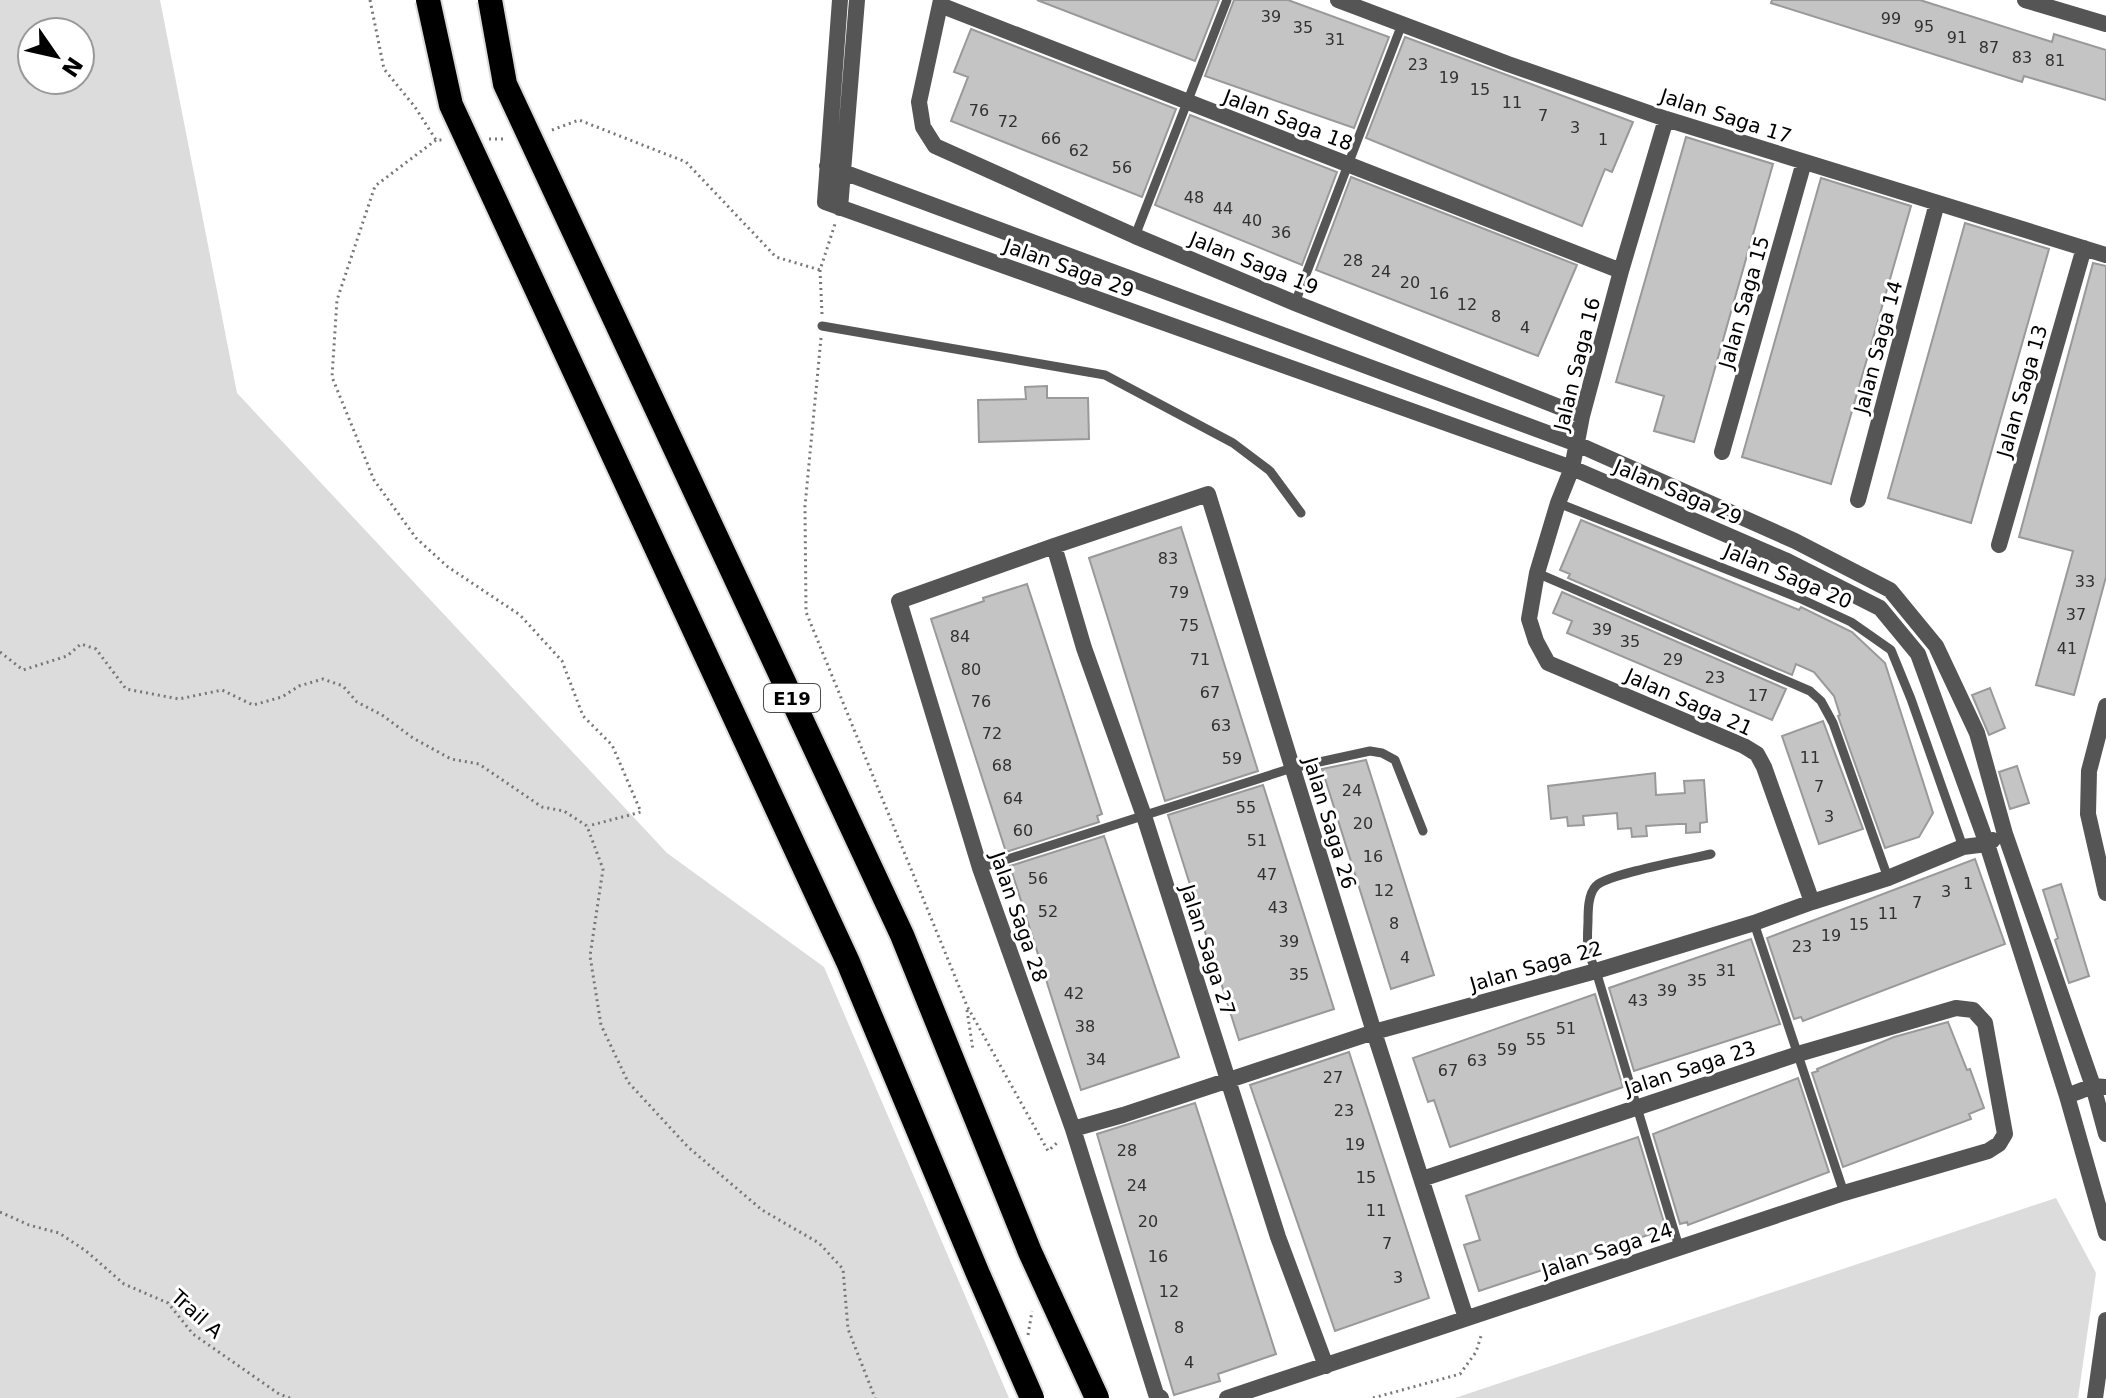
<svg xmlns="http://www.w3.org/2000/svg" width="2106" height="1398" font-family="'DejaVu Sans',sans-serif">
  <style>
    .green { fill: #dcdcdc; fill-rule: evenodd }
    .building { fill: #c4c4c4; stroke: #999; stroke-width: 2 }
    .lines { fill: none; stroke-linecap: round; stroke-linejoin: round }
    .path { stroke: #777; stroke-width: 3; stroke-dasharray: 2 4; stroke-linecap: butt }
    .service { stroke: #555; stroke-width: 9 }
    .minor { stroke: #555; stroke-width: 16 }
    .motorway-bridge-casing { stroke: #dbdbdb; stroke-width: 28; stroke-linecap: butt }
    .motorway-bridge { stroke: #000; stroke-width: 24 }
    .labels { text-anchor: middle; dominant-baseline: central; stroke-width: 6; stroke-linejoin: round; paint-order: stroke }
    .number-label { font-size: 16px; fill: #313131 }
    .shield { fill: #fff; stroke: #4c4c4c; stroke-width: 2 }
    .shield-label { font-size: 18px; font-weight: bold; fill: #000 }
    .street-label { font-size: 20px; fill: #000; stroke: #fff }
  </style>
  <rect width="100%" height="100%" fill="#fff"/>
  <path class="green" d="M0 0H160L237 393 667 853 824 967 1009 1398H0ZM80 32V80H32V32Z
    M2056 1198 2096 1273 2078 1398H1455Z"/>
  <path class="building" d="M1037 0H1219L1195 61Z
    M1234 0H1288L1389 37 1354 128 1205 76Z
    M1772 0H1920L2052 42 2054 34 2106 50V100L2024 76 2022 82 1771 3Z
    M971 29 1176 109 1142 197 951 121 968 77 954 72Z
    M1405 37 1633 122 1612 172 1605 169 1582 226 1366 138Z
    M1190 115 1337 172 1302 265 1155 205Z
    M1686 137 1773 164 1694 442 1654 431 1664 396 1616 382Z
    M1351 177 1577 265 1538 356 1316 270Z
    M1821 178 1911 206 1831 484 1742 457Z
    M1965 223 2049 249 1971 523 1888 498Z
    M2093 263 2106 266V577L2074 695 2036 685 2073 551 2019 537Z
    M1047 386V398H1088L1089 439 979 442 978 400 1026 399 1025 387Z
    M1581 520 1799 610 1801 607 1852 632 1885 663 1933 813 1919 837 1885 848 1838 716 1840 715 1834 696 1814 672 1796 664 1792 675 1568 578 1570 574 1560 570Z
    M1181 527 1258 771 1165 801 1089 558Z
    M1027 584 1102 814 1097 816 1099 822 1006 852 931 619 984 601 983 598Z
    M1562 592 1786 689 1772 720 1567 633 1572 621 1553 613Z
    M1990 688 2005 728 1989 735 1972 695Z
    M1823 721 1863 829 1819 844 1782 736Z
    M1366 760 1434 975 1391 989 1322 769Z
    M2017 766 2029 803 2010 809 1999 772Z
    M1655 773 1656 795 1685 793 1684 781 1704 780 1707 822 1700 823V832L1686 833V824H1678L1646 826 1647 836 1632 837 1631 828 1618 829 1617 813 1583 816 1584 825 1568 826 1567 817 1551 819 1548 786Z
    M1263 785 1334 1009 1239 1040 1168 815Z
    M1104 836 1179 1057 1081 1090 1010 866Z
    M1975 859 2005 944 1803 1021 1801 1017 1794 1019 1767 938Z
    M2061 884 2089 976 2069 983 2055 940 2058 938 2043 890Z
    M1751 939 1780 1024 1634 1071 1609 988Z
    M1595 994 1623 1087 1450 1147 1434 1100 1428 1102 1413 1058Z
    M1948 1022 1967 1070 1970 1069 1984 1108 1969 1114 1971 1119 1843 1167 1812 1073 1818 1071 1817 1069 1894 1037Z
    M1349 1052 1429 1298 1335 1331 1250 1085Z
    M1798 1078 1829 1172 1688 1225 1687 1222 1680 1224 1653 1134Z
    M1195 1103 1276 1354 1218 1374 1220 1381 1174 1395 1097 1134Z
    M1638 1137 1666 1229 1479 1291 1464 1245 1480 1240 1466 1196Z"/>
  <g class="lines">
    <path class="path" d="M370 0 384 69 415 107 436 140H445
      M552 130 579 120 686 162 776 257 820 270
      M489 139H505
      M436 140 375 186 337 300 332 377 374 480 416 538 448 567 520 615 562 661 583 716 612 745 641 812 588 826
      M822 314 820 270 835 224
      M821 338 805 506 806 612 967 1006 1048 1151 1058 1142
      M0 652 23 670 67 656 81 644 96 649 126 689 179 699 222 690 253 705 282 697 299 686 323 679 343 686 357 702 382 715 413 738 451 759 479 764 542 807 564 811 587 826 603 869 590 956 601 1025 628 1082 688 1147 762 1210 819 1243 843 1269 848 1329 875 1398
      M967 1010 973 1050
      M0 1212 29 1225 59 1233 86 1251 124 1284 168 1303 193 1334 279 1394 290 1398
      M1028 1335 1032 1311
      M1373 1398 1460 1374 1476 1352 1482 1333"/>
    <path class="service" d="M1135 236 1227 0
      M1295 303 1402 24
      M822 326 1105 375 1233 443 1270 471 1301 513
      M1558 503 1799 598 1851 622 1891 650 1911 699 1963 847
      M1537 573 1810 691 1821 701 1833 723 1888 878
      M980 868 1292 768 1370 751 1382 753 1395 760 1423 831
      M1754 923 1844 1193
      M1679 1247 1596 971C1586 950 1587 944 1588 922 1588 911 1588 894 1596 886 1607 874 1690 859 1711 854"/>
    <path class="minor" d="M840 0 825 202 1572 468 1785 560 1880 608 1918 654 1987 844 2067 1096 2106 1233
      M941 0 919 102 923 127 935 146 1135 236 1295 303 1582 416
      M1338 0 1508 64 1666 119 2106 255
      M2025 0 2106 24
      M940 5 1621 271
      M1666 119 1621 271 1582 416 1572 468 1558 503 1537 573 1529 619 1536 641 1548 663 1744 746 1757 754 1764 767 1812 902
      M827 166 1577 444 1795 541 1890 590 1936 646 1977 733 2005 834 2093 1086 2106 1134
      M840 208 857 0
      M1722 452 1804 162
      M1858 500 1937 203
      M1999 545 2084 248
      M1054 546 1084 648 1144 816 1278 1237 1326 1366
      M2106 706 2089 771 2088 814 2106 893
      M2067 1096 2093 1086 2106 1087
      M1073 1129 1123 1115 1374 1032 1596 971 1754 923 1812 902 1888 878 1963 847 1987 844 1993 840
      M1161 1398 1156 1394 1073 1129 980 868 899 601 1054 546 1208 494 1374 1032 1466 1318
      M1227 1398 1844 1193 1988 1151 1999 1144 2005 1134 1985 1023 1973 1010 1956 1008 1798 1054 1422 1179
      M2095 1398 2106 1320"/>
    <defs>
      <path id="motorway-bridge" d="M428 0 451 105 848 962 978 1274 1032 1398
        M490 0 505 84 902 935 1030 1252 1097 1398"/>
    </defs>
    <use href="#motorway-bridge" class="motorway-bridge-casing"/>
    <use href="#motorway-bridge" class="motorway-bridge"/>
  </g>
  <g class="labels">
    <g class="number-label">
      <text x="1271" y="16">39</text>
      <text x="1891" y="18">99</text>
      <text x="1924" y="26">95</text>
      <text x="1303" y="27">35</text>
      <text x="1957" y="37">91</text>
      <text x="1335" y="39">31</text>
      <text x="1989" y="47">87</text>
      <text x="2022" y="57">83</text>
      <text x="2055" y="60">81</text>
      <text x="1418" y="64">23</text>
      <text x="1449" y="77">19</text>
      <text x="1480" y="89">15</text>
      <text x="1512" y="102">11</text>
      <text x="979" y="110">76</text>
      <text x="1543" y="115">7</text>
      <text x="1008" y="121">72</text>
      <text x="1575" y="127">3</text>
      <text x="1051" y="138">66</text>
      <text x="1603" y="139">1</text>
      <text x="1079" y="150">62</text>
      <text x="1122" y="167">56</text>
      <text x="1194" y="197">48</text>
      <text x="1223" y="208">44</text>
      <text x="1252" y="220">40</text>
      <text x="1281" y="232">36</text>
      <text x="1353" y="260">28</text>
      <text x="1381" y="271">24</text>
      <text x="1410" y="282">20</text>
      <text x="1439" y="293">16</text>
      <text x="1467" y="304">12</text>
      <text x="1496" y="316">8</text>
      <text x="1525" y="327">4</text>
      <text x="1168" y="558">83</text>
      <text x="2085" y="581">33</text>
      <text x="1179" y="592">79</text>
      <text x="2076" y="614">37</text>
      <text x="1189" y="625">75</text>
      <text x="1602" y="629">39</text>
      <text x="960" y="636">84</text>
      <text x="1630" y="641">35</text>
      <text x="2067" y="648">41</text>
      <text x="1200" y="659">71</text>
      <text x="1673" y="659">29</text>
      <text x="971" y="669">80</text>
      <text x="1715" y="677">23</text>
      <text x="1210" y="692">67</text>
      <text x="1758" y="695">17</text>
      <text x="981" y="701">76</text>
      <text x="1221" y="725">63</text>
      <text x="992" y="733">72</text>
      <text x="1810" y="757">11</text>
      <text x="1232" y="758">59</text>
      <text x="1002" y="765">68</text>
      <text x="1819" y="786">7</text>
      <text x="1352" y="790">24</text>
      <text x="1013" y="798">64</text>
      <text x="1246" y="807">55</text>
      <text x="1829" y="816">3</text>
      <text x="1363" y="823">20</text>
      <text x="1023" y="830">60</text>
      <text x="1257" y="840">51</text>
      <text x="1373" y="856">16</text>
      <text x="1267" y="874">47</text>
      <text x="1038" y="878">56</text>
      <text x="1968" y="883">1</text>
      <text x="1384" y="890">12</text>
      <text x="1946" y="891">3</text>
      <text x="1917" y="902">7</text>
      <text x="1278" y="907">43</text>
      <text x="1048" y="911">52</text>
      <text x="1888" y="913">11</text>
      <text x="1394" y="923">8</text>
      <text x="1859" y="924">15</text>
      <text x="1831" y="935">19</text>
      <text x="1289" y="941">39</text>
      <text x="1802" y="946">23</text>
      <text x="1405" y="957">4</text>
      <text x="1726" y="970">31</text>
      <text x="1299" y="974">35</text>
      <text x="1697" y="980">35</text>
      <text x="1667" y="990">39</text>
      <text x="1074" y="993">42</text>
      <text x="1638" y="1000">43</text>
      <text x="1085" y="1026">38</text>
      <text x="1566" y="1028">51</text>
      <text x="1536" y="1039">55</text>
      <text x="1507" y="1049">59</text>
      <text x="1096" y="1059">34</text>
      <text x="1477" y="1060">63</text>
      <text x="1448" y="1070">67</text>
      <text x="1333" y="1077">27</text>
      <text x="1344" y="1110">23</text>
      <text x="1355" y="1144">19</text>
      <text x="1127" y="1150">28</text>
      <text x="1366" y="1177">15</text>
      <text x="1137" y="1185">24</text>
      <text x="1376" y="1210">11</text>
      <text x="1148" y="1221">20</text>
      <text x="1387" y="1243">7</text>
      <text x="1158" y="1256">16</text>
      <text x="1398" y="1277">3</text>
      <text x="1169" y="1291">12</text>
      <text x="1179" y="1327">8</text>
      <text x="1189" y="1362">4</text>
    </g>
    <rect class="shield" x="764" y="684" width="56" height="28" rx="6"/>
    <g class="shield-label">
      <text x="792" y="698">E19</text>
    </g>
    <g class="street-label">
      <text transform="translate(1726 116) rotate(18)">Jalan Saga 17</text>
      <text transform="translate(1288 120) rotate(21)">Jalan Saga 18</text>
      <text transform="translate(1254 263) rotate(22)">Jalan Saga 19</text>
      <text transform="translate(1069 268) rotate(20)">Jalan Saga 29</text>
      <text transform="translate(1744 302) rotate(-74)">Jalan Saga 15</text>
      <text transform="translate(1878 347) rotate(-75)">Jalan Saga 14</text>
      <text transform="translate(1577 364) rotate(-76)">Jalan Saga 16</text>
      <text transform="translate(2022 391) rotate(-74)">Jalan Saga 13</text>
      <text transform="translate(1678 492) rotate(23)">Jalan Saga 29</text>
      <text transform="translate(1788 576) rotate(23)">Jalan Saga 20</text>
      <text transform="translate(1689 702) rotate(24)">Jalan Saga 21</text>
      <text transform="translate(1330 823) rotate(73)">Jalan Saga 26</text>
      <text transform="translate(1019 917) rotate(71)">Jalan Saga 28</text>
      <text transform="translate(1208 950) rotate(72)">Jalan Saga 27</text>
      <text transform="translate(1536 966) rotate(-16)">Jalan Saga 22</text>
      <text transform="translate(1690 1068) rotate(-18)">Jalan Saga 23</text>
      <text transform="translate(1607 1250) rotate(-18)">Jalan Saga 24</text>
      <text transform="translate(197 1314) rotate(42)">Trail A</text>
    </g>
  </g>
  <g transform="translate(56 56) rotate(124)"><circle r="38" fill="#ffffff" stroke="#999999" stroke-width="2"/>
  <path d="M0-6L14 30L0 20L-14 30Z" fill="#000000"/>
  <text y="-12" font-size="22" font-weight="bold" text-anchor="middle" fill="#000000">N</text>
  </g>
</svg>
